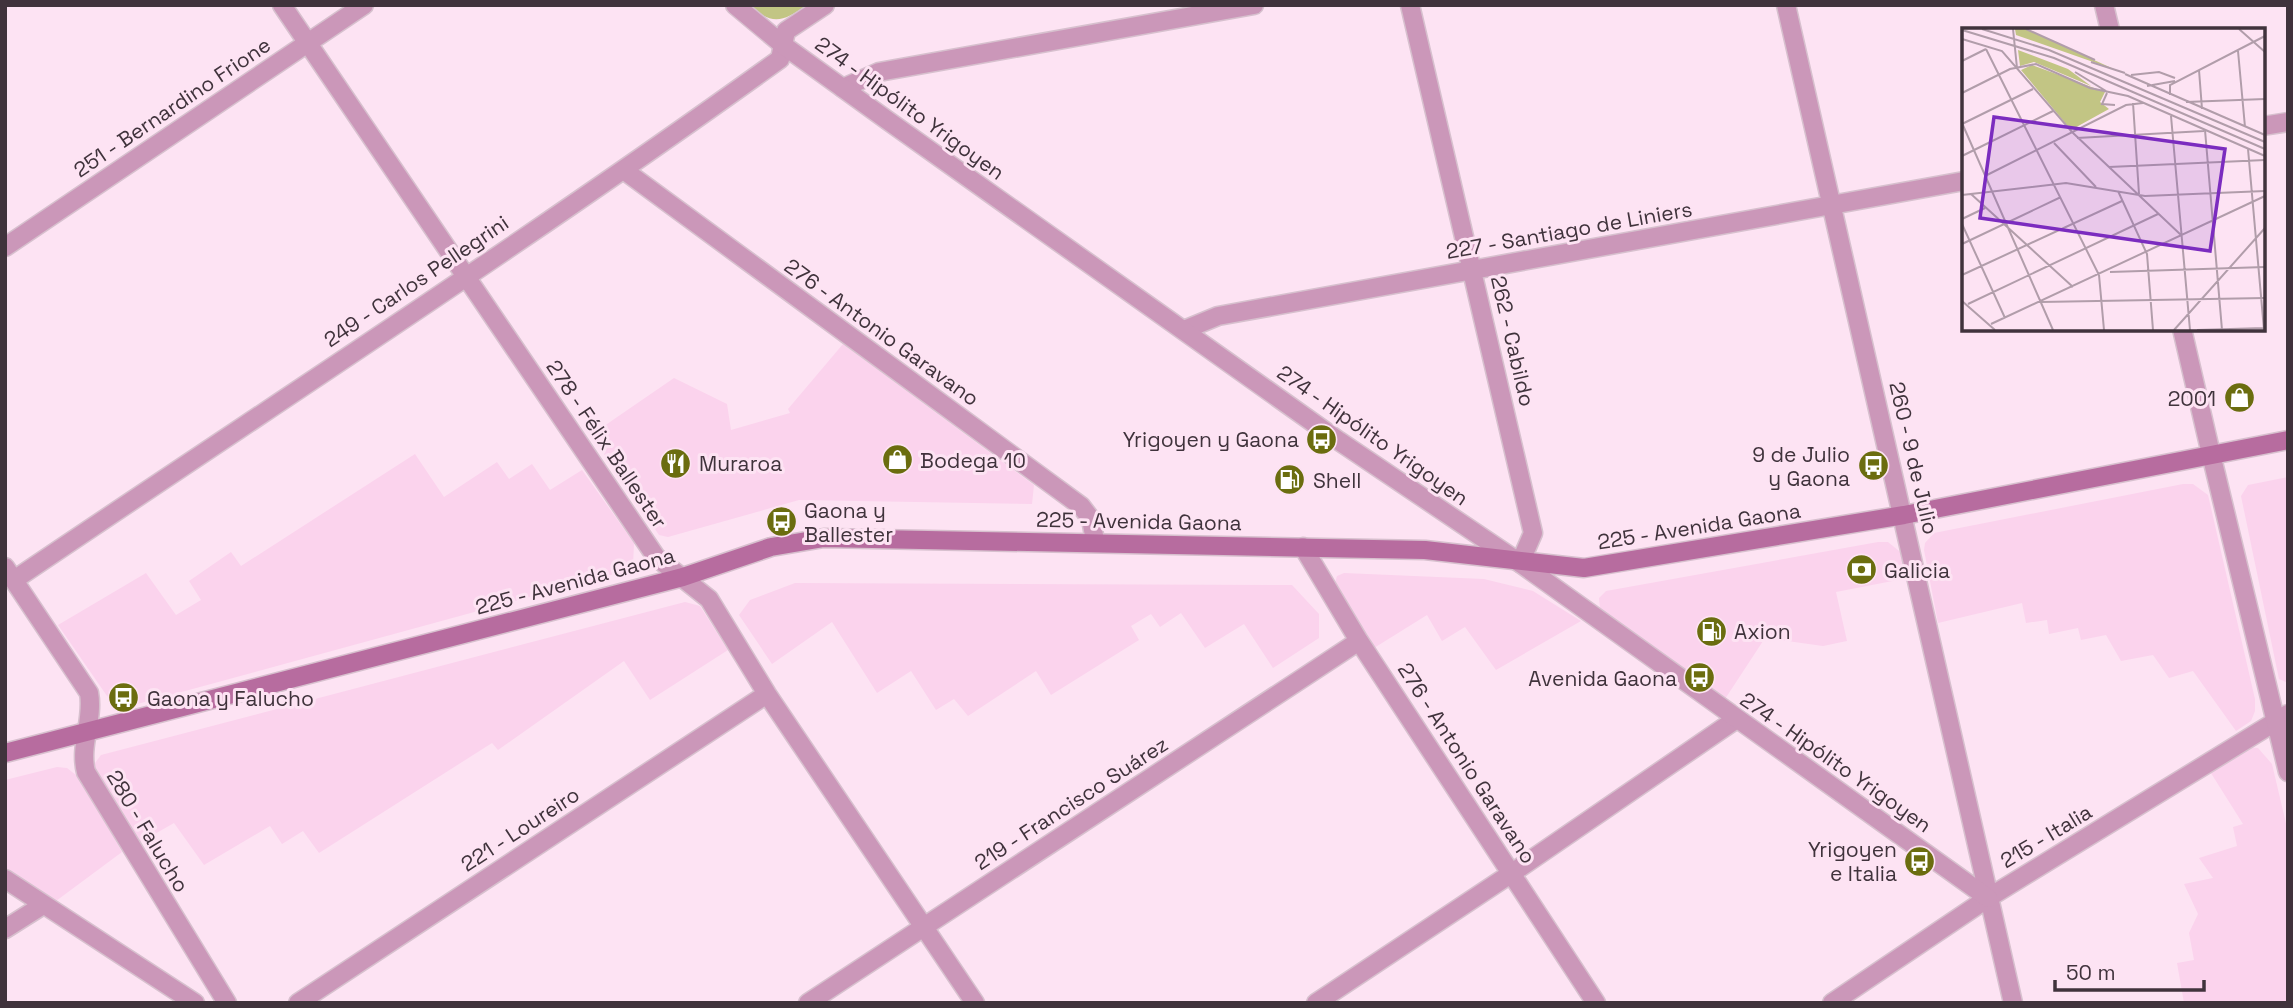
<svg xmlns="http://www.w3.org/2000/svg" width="2293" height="1008" font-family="'Space Grotesk',sans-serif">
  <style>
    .built { fill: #fbd3ed }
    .green { fill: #c2c584 }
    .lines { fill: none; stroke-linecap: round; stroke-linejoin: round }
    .minor-casing { stroke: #d7c0ce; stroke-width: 21 }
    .tertiary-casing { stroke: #d7c0ce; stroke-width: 21 }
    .secondary-casing { stroke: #d7c0ce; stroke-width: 21 }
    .minor { stroke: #cb97b9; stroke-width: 18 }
    .tertiary { stroke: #cb97b9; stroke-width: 18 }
    .secondary { stroke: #b76c9f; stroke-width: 18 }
    .labels { text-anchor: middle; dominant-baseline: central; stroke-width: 6; stroke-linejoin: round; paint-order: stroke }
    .street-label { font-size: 21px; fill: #40333c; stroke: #fde3f3 }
    .poi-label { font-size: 21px; fill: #40333c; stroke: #fde3f3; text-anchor: start }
    .inset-road { fill: none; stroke: #b19daa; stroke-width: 2 }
    .view { fill: #7b2cbf; fill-opacity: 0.15; stroke: #7b2cbf; stroke-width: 3.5 }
    .inset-edge { fill: none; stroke: #40333c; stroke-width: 3.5 }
  </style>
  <rect width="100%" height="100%" fill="#fde3f3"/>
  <path class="built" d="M843 344 1034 485 1032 504 799 500 668 537 659 535 591 435 674 378 727 404 731 430 790 413 788 409Z
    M415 454 444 497 497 462 509 479 532 464 550 490 582 470 634 543 633 566 625 571 130 706 116 705 107 696 58 625 146 573 176 615 201 600 189 581 231 552 241 566Z
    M2288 477V683L2279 679 2241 496 2248 485Z
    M2183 484H2193L2208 495 2255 699V711L2251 721 2236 731 2193 671 2169 678 2153 655 2121 661 2106 635 2081 640 2078 628 2049 634 2047 620 2026 623 2022 603 1938 623 1924 550 1925 543 1934 533Z
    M1878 542H1888L1904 555 1908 578 1836 592 1847 641 1823 646 1765 638 1725 699 1607 619 1600 608 1599 598 1606 591Z
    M1344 573 1484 579 1533 591 1581 621 1496 670 1465 627 1442 641 1427 615 1374 648 1335 583 1337 576Z
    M795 583 1292 585 1319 614V638L1273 668 1244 624 1205 648 1181 613 1160 627 1151 614 1131 626 1139 640 1051 695 1036 671 968 716 954 699 936 710 911 671 877 693 832 622 772 664 739 615 750 600Z
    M685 602 700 606 728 650 650 700 624 661 498 750 492 743 319 853 303 831 282 844 270 826 204 865 174 823 139 843 95 770V763L101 755Z
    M2248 747 2258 748 2272 764 2288 832V1003H2184L2177 963 2194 960 2189 933 2198 914 2184 884 2213 878 2199 858 2237 846 2233 827 2243 824 2209 770Z
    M57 767 67 768 81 779 122 852 56 901 5 868V780Z"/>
  <path class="green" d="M749 5H807C782 22 773 26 749 5Z"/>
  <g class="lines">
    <defs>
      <path id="minor" d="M282 5 656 557 709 599 767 694 975 1003
        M1410 5 1533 533 1520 563
        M1786 5 2013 1003
        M2104 5 2110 30
        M843 88 879 72 1254 5
        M2263 126 2288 122
        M625 171 1081 506 1091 519 1095 541
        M5 247 364 5
        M2182 329 2211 454
        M1184 330 1218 316 1964 181
        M1303 547 1359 641 1596 1003
        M5 567 89 693C94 719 79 746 86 772L227 1003
        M14 580C270 407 530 239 780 59L783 45
        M5 879 195 1003
        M5 929 43 905
        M298 1003 767 694
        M808 1003 1359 641
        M1316 1003 1512 873 1735 720
        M1832 1003 1988 898 2288 714"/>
      <path id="tertiary" d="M735 5 783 45 887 120 1339 441 1520 563 1988 898
        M783 45 786 31 825 5
        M2211 454 2288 772"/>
      <path id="secondary" d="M5 753 683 577 771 547 824 538 1425 550 1584 568 1904 515 2288 440"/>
    </defs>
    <use href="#minor" class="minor-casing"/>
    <use href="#tertiary" class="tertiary-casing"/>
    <use href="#secondary" class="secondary-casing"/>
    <use href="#minor" class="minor"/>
    <use href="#tertiary" class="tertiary"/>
    <use href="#secondary" class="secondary"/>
  </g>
  <defs>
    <symbol id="shop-disc" viewBox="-11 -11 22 22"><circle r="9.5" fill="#6b6d0f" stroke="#fde3f3"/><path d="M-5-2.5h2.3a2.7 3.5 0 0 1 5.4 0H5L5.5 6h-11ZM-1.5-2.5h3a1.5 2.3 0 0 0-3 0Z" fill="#fff"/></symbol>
    <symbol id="bus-disc" viewBox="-11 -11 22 22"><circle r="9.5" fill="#6b6d0f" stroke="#fde3f3"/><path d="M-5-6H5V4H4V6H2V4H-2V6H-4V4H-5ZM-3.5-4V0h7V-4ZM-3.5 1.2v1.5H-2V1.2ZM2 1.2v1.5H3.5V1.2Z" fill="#fff"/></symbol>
    <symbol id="restaurant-disc" viewBox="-11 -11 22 22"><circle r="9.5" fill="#6b6d0f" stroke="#fde3f3"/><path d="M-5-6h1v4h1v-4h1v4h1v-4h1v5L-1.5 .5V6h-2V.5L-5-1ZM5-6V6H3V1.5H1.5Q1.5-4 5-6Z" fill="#fff"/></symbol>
    <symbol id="fuel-disc" viewBox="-11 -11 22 22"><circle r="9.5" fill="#6b6d0f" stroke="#fde3f3"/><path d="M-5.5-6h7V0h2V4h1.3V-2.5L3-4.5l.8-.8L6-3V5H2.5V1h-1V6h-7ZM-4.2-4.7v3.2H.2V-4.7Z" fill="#fff"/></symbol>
    <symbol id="bank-disc" viewBox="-11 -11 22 22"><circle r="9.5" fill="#6b6d0f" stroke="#fde3f3"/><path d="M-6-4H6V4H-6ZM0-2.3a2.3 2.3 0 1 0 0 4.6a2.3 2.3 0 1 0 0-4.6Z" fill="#fff"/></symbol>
  </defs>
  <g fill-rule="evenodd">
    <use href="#shop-disc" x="2222" y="380" width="35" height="35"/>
    <use href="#bus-disc" x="1304" y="422" width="35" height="35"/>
    <use href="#shop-disc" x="880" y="442" width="35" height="35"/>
    <use href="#restaurant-disc" x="658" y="446" width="35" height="35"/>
    <use href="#bus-disc" x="1856" y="448" width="35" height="35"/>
    <use href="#fuel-disc" x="1272" y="462" width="35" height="35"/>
    <use href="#bus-disc" x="764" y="504" width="35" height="35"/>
    <use href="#bank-disc" x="1844" y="552" width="35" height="35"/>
    <use href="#fuel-disc" x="1694" y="614" width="35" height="35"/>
    <use href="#bus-disc" x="1682" y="660" width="35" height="35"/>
    <use href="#bus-disc" x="106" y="680" width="35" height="35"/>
    <use href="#bus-disc" x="1902" y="844" width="35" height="35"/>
  </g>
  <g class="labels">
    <g class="street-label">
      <text transform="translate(172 107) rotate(-34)">251 - Bernardino Frione</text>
      <text transform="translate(910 108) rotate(36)">274 - Hipólito Yrigoyen</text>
      <text transform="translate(1569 230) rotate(-10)">227 - Santiago de Liniers</text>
      <text transform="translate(416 281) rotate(-34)">249 - Carlos Pellegrini</text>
      <text transform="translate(882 332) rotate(36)">276 - Antonio Garavano</text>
      <text transform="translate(1513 341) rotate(77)">262 - Cabildo</text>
      <text transform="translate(1373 435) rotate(35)">274 - Hipólito Yrigoyen</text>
      <text transform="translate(607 444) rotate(56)">278 - Félix Ballester</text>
      <text transform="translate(1914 458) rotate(77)">260 - 9 de Julio</text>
      <text transform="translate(1139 521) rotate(1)">225 - Avenida Gaona</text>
      <text transform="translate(1699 526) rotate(-9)">225 - Avenida Gaona</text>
      <text transform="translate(575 581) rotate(-15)">225 - Avenida Gaona</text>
      <text transform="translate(1836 762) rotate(35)">274 - Hipólito Yrigoyen</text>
      <text transform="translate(1467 763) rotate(57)">276 - Antonio Garavano</text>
      <text transform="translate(1071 803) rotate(-33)">219 - Francisco Suárez</text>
      <text transform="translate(520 829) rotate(-33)">221 - Loureiro</text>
      <text transform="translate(148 831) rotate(59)">280 - Falucho</text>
      <text transform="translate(2046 836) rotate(-31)">215 - Italia</text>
    </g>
    <g class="poi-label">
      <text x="2216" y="398" text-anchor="end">2001</text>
      <text x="1299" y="439" text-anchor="end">Yrigoyen y Gaona</text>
      <text x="1850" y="454" text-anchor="end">9 de Julio<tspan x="1850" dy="24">y Gaona</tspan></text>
      <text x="920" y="460">Bodega 10</text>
      <text x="699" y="463">Muraroa</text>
      <text x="1313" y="480">Shell</text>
      <text x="804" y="510">Gaona y<tspan x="804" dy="24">Ballester</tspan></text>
      <text x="1884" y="570">Galicia</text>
      <text x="1734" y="631">Axion</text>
      <text x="1677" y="678" text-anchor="end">Avenida Gaona</text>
      <text x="147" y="698">Gaona y Falucho</text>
      <text x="1897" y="849" text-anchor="end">Yrigoyen<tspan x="1897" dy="24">e Italia</tspan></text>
    </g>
  </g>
  <g transform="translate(1962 28)">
    <rect width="303" height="303" fill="#fde3f3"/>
    <path d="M53 1H64L154 42 54 7ZM56 22 106 41 129 58 72 34 58 38ZM70 37 143 64 138 74 147 81 109 102 59 42Z" fill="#c2c584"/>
    <path class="inset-road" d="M20 1 87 22 303 114M51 1 55 40M64 1 133 32M277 1 303 24M0 2 92 30 303 121M0 11 40 23 110 104 219 207M24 21 137 247 142 302M276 23 283 99M0 33 24 21M129 34 163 45M237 42 240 81M113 44 144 63M163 46 303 107M169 47 197 44 213 50M185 58 213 53M0 65 48 41 74 36 128 60 166 68 303 128M145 65 140 76 153 77M208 67V57L303 8M224 74 303 71M171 75 177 166M209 88 228 302M0 95 91 302M0 96 71 61M243 102 260 302M115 110 242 103M92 115 134 159M286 121 302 302M0 128 91 83M147 139 303 132M25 147 164 77 181 75M156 163 185 226 191 302M9 166 111 259M0 167 104 155 183 168 303 163M0 191 23 180M0 196 43 290M0 216 99 169M148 244 303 239M0 247 160 173M0 273 33 302M79 274 303 270M6 276 196 186M29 296 303 168M212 302 303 200M235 302 302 300"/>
    <path class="view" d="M32 89 263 121 248 223 18 190Z"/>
    <rect width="303" height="303" class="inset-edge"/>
  </g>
  <rect width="2293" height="1008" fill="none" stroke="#40333c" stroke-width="14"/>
  <path d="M2055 980v10h149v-10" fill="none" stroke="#40333c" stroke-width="3.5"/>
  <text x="2066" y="980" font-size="21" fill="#40333c" stroke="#fde3f3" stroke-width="5" paint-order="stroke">50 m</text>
</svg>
